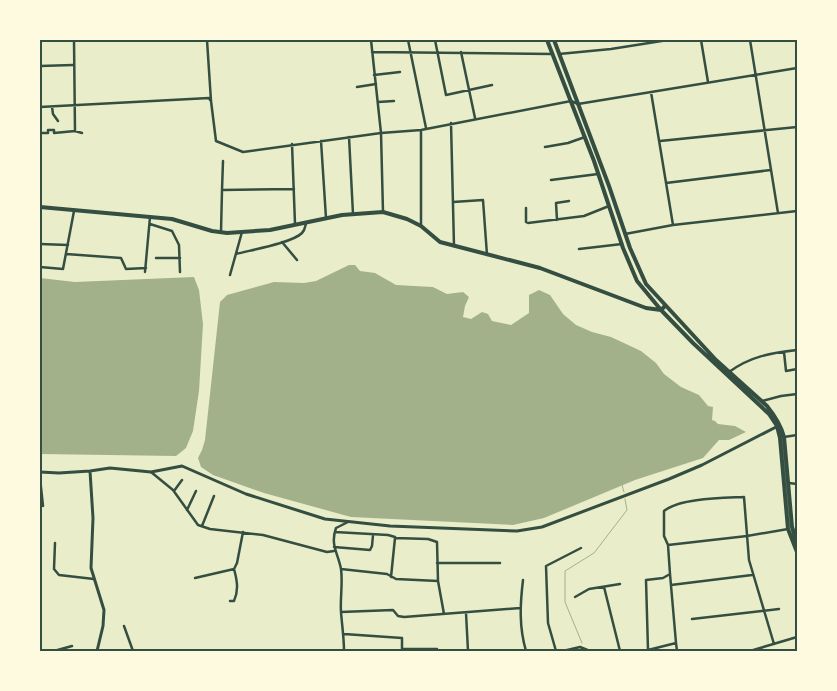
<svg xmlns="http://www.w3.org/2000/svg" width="837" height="691" font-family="'Titillium Web',sans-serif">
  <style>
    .water { fill: #a3b18a }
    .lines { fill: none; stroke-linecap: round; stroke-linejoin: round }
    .stream { stroke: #a3b18a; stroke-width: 1 }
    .minor { stroke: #344e41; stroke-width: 2.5 }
    .tertiary { stroke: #344e41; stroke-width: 3 }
    .primary { stroke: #344e41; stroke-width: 4 }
    .neatline { fill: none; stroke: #344e41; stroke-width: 2 }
  </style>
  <rect width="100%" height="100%" fill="#e9edc9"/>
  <path class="water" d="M349 265H355L360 271 375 273 396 285 433 287 447 294 463 292 469 297 465 306 463 317 471 319 482 312 488 314 492 321 511 325 529 313V295L539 290 550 295 563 314 576 325 592 332 611 337 641 351 656 363 664 374 681 387 699 395 708 406 713 407 712 420 715 421 718 424 735 426 746 432 729 440H719L703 458 635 480 544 518 513 525 351 517 264 493 213 475 201 467 198 458 202 450 205 440 220 302 227 295 274 282 304 283 316 281Z
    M194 277 199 290 203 324 199 391 193 431 186 448 176 456 40 454V278L75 282Z"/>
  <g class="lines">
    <path class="stream" d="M622 485 624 492
      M582 643 565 602V571L594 553 627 510 625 499
      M581 651V649"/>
    <path class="minor" d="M74 40 75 131
      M207 40 211 101 216 141 243 152 381 133 421 130 571 101 578 104 797 68
      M371 40 381 133 383 212
      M408 40 426 128
      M435 40 446 95 492 85
      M701 40 708 82
      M750 40 778 213
      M372 52 553 54
      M461 52 475 118
      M559 54 611 49 668 40
      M40 66 73 65
      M374 75 400 72
      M357 87 376 84
      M651 92 673 225
      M378 102 394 101
      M40 107 209 98 210 100
      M52 107 53 114 58 121
      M451 123 454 246
      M421 130V226
      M40 133H48V130H54V133L75 131 82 133
      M349 137 353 214
      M321 141 326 218
      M660 141 797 127
      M292 144 295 224
      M545 147 568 143 585 137
      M551 180 598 174
      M666 183 771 170
      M222 190 223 161
      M453 202 483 200 487 255
      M526 208V222L528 223 584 216 609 206
      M557 220 556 203 569 201
      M150 224 172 231 179 245 180 272
      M221 232 222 190 294 189
      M625 234 673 225 797 211
      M282 242 297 260
      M40 244 68 245
      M579 249 622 244
      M66 254 121 258 126 269 146 268
      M236 254C251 250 292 243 302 233 305 230 305 227 306 223
      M156 258H180
      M40 267 63 269 74 211
      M145 272 150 217
      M230 275 242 232
      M784 352 786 371 797 369
      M729 372C751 356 771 353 797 350
      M762 401 781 396 797 394
      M784 437 797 435
      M151 472 173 490 198 525 210 529 263 535 327 552 334 551
      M40 478 43 506
      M789 483 797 484
      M174 491 182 480
      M187 510 196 491
      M202 526 214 496
      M335 532 388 535 395 537
      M55 543 54 569 59 575 94 579
      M668 545 747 536 788 529
      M334 547 370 550 372 546 373 535
      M437 563H500
      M341 569 387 574 396 579 438 581 444 614
      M670 574 676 643
      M391 577 395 538 428 539 437 542 438 581
      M195 578 234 569 237 563 243 532
      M523 580C520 605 519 627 526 651
      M671 585 752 575
      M604 587 620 651
      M575 597 589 589 620 584
      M230 601H234C239 590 237 580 234 569
      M341 612 393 610 398 616 404 617 520 608
      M466 613 468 651
      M692 619 779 609
      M124 626 133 651
      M344 634 402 638V651
      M402 649H437
      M54 651 72 646
      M344 651C344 638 342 625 341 612 340 598 343 583 341 569 338 553 330 545 336 528L348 522
      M556 651 548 623 546 566 581 548
      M563 651 580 647 590 651
      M677 651 676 643 648 650 646 580 663 578 670 574 668 545 664 536V511C679 498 723 498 744 497L749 560 774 644
      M750 651 797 637"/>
    <path class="tertiary" d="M90 471 93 518 91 568 104 610 103 626 97 651
      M40 472 59 473 90 471 110 468 151 472 182 466 246 494 325 519 390 526 517 531 542 527 669 479 702 465 778 426"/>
    <path class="primary" d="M547 40 594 161 623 248 637 281 661 310 693 343 769 414 777 426 780 438 788 529 797 552
      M554 40 609 186 630 248 646 284 716 360 767 406C775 416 781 425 784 437L792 527 797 542
      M40 207 172 219 212 231 227 233 270 230 342 215 383 212 407 219 421 226 440 242 540 268 646 308 661 310 665 306"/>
  </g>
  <rect width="837" height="691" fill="none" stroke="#fefae0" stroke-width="82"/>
  <rect x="41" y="41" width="755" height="609" class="neatline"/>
</svg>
